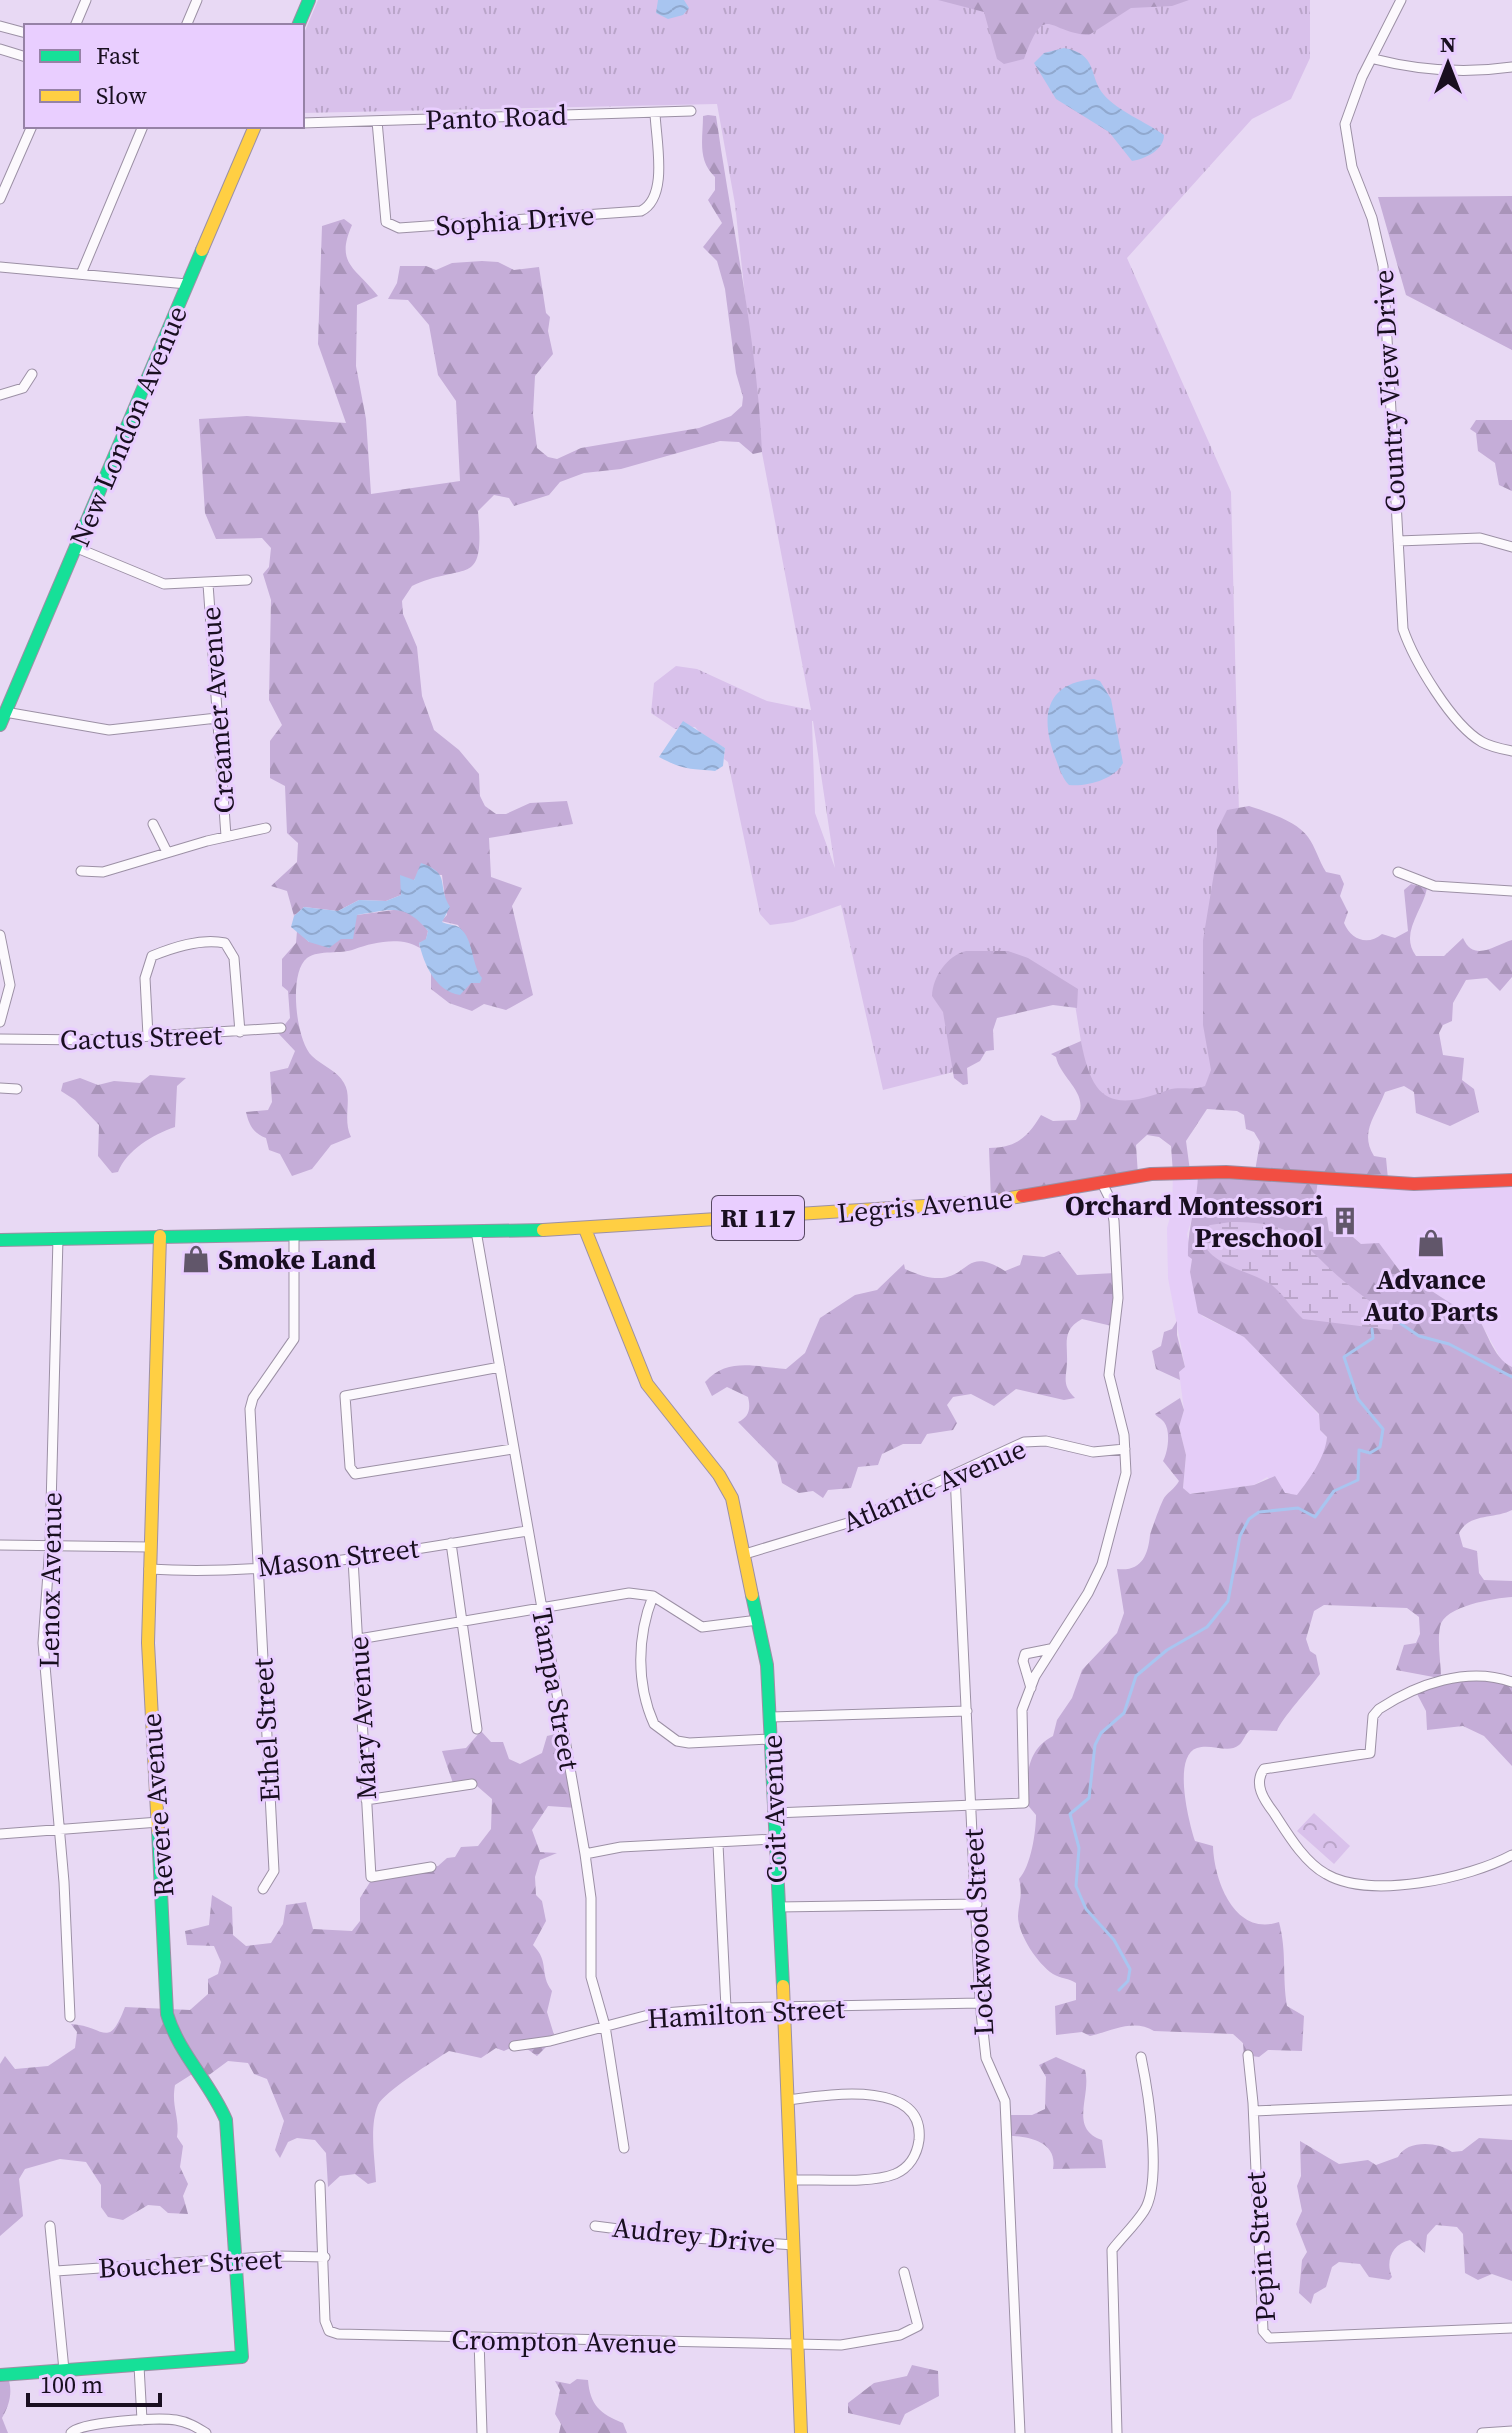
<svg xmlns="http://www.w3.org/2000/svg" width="1512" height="2433" font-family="'Source Serif 4',serif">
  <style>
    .built { fill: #e5cdf8 }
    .grass { fill: url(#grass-tufts); fill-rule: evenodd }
    .forest { fill: url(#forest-firs) }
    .wetland { fill: url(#wetland-marsh) }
    .park { fill: url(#park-crowns) }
    .water { fill: url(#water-waves) }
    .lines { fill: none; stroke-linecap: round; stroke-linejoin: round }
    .stream { stroke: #a8c5f0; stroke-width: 3 }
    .street-casing { stroke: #9c90a5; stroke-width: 11 }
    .fast-casing { stroke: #9c90a5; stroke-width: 14 }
    .slow-casing { stroke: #9c90a5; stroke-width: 14 }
    .jam-casing { stroke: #9c90a5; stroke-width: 14 }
    .street { stroke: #fcf9fd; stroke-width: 9 }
    .fast { stroke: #16e098; stroke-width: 12 }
    .slow { stroke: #ffcf43; stroke-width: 12 }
    .jam { stroke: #f24e42; stroke-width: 12 }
    .labels { text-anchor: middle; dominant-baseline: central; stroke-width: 6; stroke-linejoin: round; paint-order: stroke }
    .shield { fill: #e9ceff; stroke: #574863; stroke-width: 2 }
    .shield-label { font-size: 26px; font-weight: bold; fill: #190f20 }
    .street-label { font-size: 28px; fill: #190f20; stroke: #e9ceff }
    .poi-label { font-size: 28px; font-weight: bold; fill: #190f20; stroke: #e9ceff; text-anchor: end }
  </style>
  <defs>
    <pattern id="grass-tufts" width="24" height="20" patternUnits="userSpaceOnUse" patternTransform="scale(2)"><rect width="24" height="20" fill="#d9c1eb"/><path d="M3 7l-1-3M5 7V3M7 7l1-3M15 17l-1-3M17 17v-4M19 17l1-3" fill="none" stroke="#baa5c9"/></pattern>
    <pattern id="forest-firs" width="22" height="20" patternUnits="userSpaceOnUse" patternTransform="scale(2)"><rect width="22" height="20" fill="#c5add8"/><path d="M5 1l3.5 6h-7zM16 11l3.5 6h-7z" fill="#a994b9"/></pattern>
    <pattern id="wetland-marsh" width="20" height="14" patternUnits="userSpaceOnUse" patternTransform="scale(2)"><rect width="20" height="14" fill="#d9c1eb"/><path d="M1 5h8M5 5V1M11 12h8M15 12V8" fill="none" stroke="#baa5c9"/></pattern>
    <pattern id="park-crowns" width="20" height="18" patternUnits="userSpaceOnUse" patternTransform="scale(2)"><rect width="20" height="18" fill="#d9c1eb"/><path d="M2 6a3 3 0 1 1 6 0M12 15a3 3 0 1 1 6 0" fill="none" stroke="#baa5c9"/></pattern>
    <pattern id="water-waves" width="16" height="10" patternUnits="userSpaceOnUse" patternTransform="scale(2)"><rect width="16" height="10" fill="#a8c5f0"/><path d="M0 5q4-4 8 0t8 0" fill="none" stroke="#90a8ce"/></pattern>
  </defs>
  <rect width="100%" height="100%" fill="#e8d9f4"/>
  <path class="built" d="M1173 1173H1198V1201L1187 1234 1192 1259 1190 1272 1202 1316 1244 1337 1319 1415 1320 1430 1327 1437 1326 1449 1315 1473 1297 1496 1285 1493 1267 1477 1254 1485 1190 1494 1183 1488 1186 1455 1179 1427 1184 1410 1179 1372 1185 1367 1168 1278 1167 1228 1172 1210Z
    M1512 1177V1367L1502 1361 1477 1316 1459 1310 1419 1283 1408 1282 1379 1244H1361L1353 1237 1329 1231 1327 1217 1322 1215 1316 1196 1318 1179Z"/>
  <path class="grass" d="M318 0H1310V58L1291 99 1252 119 1127 258 1231 492 1246 1094 1092 1110 1073 992 984 998 961 1070 883 1090 841 905 793 922 770 925 760 914 728 762 724 759 725 748 703 736 695 727 675 729 651 713 654 683 676 666 697 669 767 701 811 710 762 453 735 204 717 104 302 113V38ZM812 721H813L835 868 815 813Z"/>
  <path class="forest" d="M938 0H1189L1172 6 1131 8 1089 35C1047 33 1046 0 1024 59L1004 64 997 59 984 12Z
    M708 115 716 116C732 228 757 338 762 452L753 454 739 442 720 441 621 469 584 473 560 482 549 495 514 506 509 498 494 495 478 511C485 590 467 561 412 586L402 601 403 614 417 647 422 696 434 730 459 750 479 774 480 796 485 806 496 814H506L530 803 567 801 573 824 489 838 491 877 522 888 512 906 533 995 506 1010 484 1004 472 1011 449 1003 431 989V974L474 968 471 949 458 925 441 921 447 915 442 875 419 874 401 895 386 901 359 900 338 911 304 907 294 916 287 891 271 886 297 862 298 843 287 833 285 786 270 778V741L282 725 269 700 271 600 263 574 269 567 271 548 262 538 216 539 205 513 199 419 247 416 346 423 318 344 322 226 344 219 352 225C335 264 355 267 378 296L357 305 356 366 366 419 371 494 460 481 456 401 438 375 429 325 408 300 388 299 397 283 400 266H426L436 270 452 263 482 261 498 262 514 270 539 267 546 313 550 317 548 331 553 354 535 376 533 414 537 448 548 457 557 459 581 448 699 428 731 416 742 406 743 397 736 373 725 289 717 261 703 247 722 223 708 200 715 190V177C697 160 703 139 703 116Z
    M1512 196V350L1406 295 1378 197Z
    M1476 420H1512V491L1499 485 1495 463 1478 451 1476 433 1470 429Z
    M1249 806C1267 812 1297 821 1308 837 1315 846 1319 861 1326 872L1340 875 1344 884 1340 896 1348 912 1344 923C1351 940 1368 946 1382 934L1395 938 1408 931 1404 890 1411 884 1427 888C1423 911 1399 933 1416 956H1444L1463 938C1474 963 1495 945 1512 940V977L1500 991 1487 978 1466 980 1453 1003 1452 1021 1443 1025 1439 1033 1443 1055 1464 1058 1462 1080 1474 1089 1479 1112 1450 1126 1416 1113 1414 1092 1404 1086 1385 1092C1376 1116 1359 1132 1374 1156L1386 1158 1388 1179H1318L1316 1196 1322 1215 1327 1217 1329 1231 1353 1237 1361 1244 1379 1243 1408 1282C1433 1285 1449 1309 1474 1312 1487 1328 1492 1358 1512 1367V1510C1495 1519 1469 1513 1459 1533L1463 1547 1477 1551 1479 1573 1484 1580 1512 1581V1597C1495 1598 1443 1606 1440 1627 1437 1643 1441 1662 1441 1678L1512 1681V1766L1484 1736 1463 1726 1427 1730 1426 1711 1416 1692 1439 1678 1396 1670 1404 1645 1416 1643 1420 1634 1419 1617 1407 1608 1324 1605 1314 1611 1306 1639 1310 1651 1316 1655 1320 1674C1310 1688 1281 1719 1277 1731L1250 1730C1245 1734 1243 1742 1239 1745 1228 1754 1211 1743 1197 1748 1172 1756 1189 1823 1195 1841L1213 1846C1214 1881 1235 1937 1279 1922 1287 1952 1282 1977 1287 2006L1304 2016 1302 2051 1268 2050 1259 2057 1244 2055 1243 2043 1233 2034 1154 2031C1134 2018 1111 2031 1090 2036L1082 2032 1056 2035 1055 2006 1076 2000V1983C1069 1978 1061 1979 1053 1974 1038 1964 1018 1935 1018 1916 1019 1900 1023 1896 1019 1879 1031 1866 1036 1832 1036 1815L1026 1803C1027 1776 1026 1750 1053 1736L1057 1720 1072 1698 1082 1670 1117 1633 1124 1613 1117 1569C1141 1572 1148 1556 1150 1535 1151 1531 1160 1506 1163 1500 1166 1493 1175 1489 1179 1481L1163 1461C1168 1452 1171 1431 1164 1422 1161 1418 1157 1417 1155 1414L1180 1398 1184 1410 1179 1427 1186 1455 1183 1488 1190 1494 1254 1485 1275 1476 1285 1493 1297 1495C1310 1478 1325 1458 1327 1437L1320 1430 1319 1414 1244 1337 1198 1313 1190 1272 1192 1259 1188 1256C1187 1228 1198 1202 1198 1173L1255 1171 1260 1142 1254 1132 1246 1129 1244 1115 1237 1111 1207 1109 1186 1141 1190 1171 1173 1173 1171 1146 1159 1137 1147 1135 1136 1145 1138 1175 991 1200 989 1148C1016 1148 1027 1138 1041 1115L1053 1121 1076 1120C1092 1094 1061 1080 1056 1057L1051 1054 1081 1041C1092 1101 1111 1112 1168 1090 1180 1086 1193 1091 1205 1086L1211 1070 1203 1025V940L1217 855V830L1227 810Z
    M401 909 417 917 428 931 426 940 419 943 420 948C402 936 373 942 355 949 340 955 320 949 307 958 288 973 296 1041 312 1056 322 1066 337 1070 344 1083 353 1098 342 1118 351 1137L331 1145 312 1169 292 1176 280 1154 269 1150 266 1138C253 1133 249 1125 246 1112L268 1110 272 1102 270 1072 288 1068 295 1051 278 1033 290 1018 288 991 282 986V959L296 943 297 931 309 942 357 915Z
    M966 951H1008L1028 958 1078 989 1077 1008 1053 1005 997 1018 993 1030 994 1050 986 1051 980 1061 967 1068 968 1084 963 1085 954 1078 943 1012 932 996C933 976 947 956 966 951Z
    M150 1075 186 1078 177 1086 175 1127C152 1135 127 1150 118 1172L112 1173 98 1156 99 1125 75 1100 61 1091 63 1083 80 1078 98 1085 114 1081 140 1083Z
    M1059 1251 1077 1275 1115 1273 1116 1327 1082 1319C1061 1330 1068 1345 1067 1363 1066 1379 1062 1385 1075 1398L1064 1400 1016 1389 994 1406 971 1394 953 1397 947 1405 957 1423 953 1430 927 1434 921 1444H903L882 1454 878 1465 858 1467 851 1488 828 1490 823 1498 813 1491 799 1493 782 1483 777 1462 738 1422C749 1417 751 1409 748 1397L727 1387 712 1396 705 1382C728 1357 755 1367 786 1369L805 1353 820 1318 855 1295 877 1290 904 1264 905 1269C914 1273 927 1278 935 1278 970 1280 964 1245 1005 1271L1020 1265 1023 1255 1044 1257Z
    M1177 1321V1335L1185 1367 1179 1372 1180 1380 1156 1369 1152 1351 1161 1346 1164 1332 1172 1329Z
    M481 1731 491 1742H503L509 1759 520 1764 542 1753 547 1736 563 1732 577 1808 548 1806 532 1830 540 1852 557 1853 540 1860 535 1877 536 1895 542 1901 546 1921 533 1945C550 1962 539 1974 552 1991L547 2012 555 2038 537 2056C526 2047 519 2044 504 2051L496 2048 481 2058 449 2051C435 2060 384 2092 378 2105 369 2127 375 2159 376 2182L368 2184 355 2174 340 2176 328 2187 326 2153 315 2140 297 2138 288 2142 280 2158 275 2150 284 2121 267 2079 254 2074 248 2063 228 2061 205 2078 197 2071 175 2085C171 2107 180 2117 177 2137L183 2146 180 2167 188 2184 183 2196 188 2214 168 2213 160 2206 148 2205 123 2220 108 2217 101 2207V2185L86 2162 60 2159 25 2169 19 2179 23 2216 0 2236V2064L5 2056 15 2069 48 2066 75 2048 77 2032 71 2024C105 2026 108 2051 125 2007L190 2010 208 1994V1979L218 1974 221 1962 214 1946 187 1945 185 1931 209 1925 212 1895 232 1907 233 1935 246 1946 271 1943 283 1924 286 1905 306 1902 313 1929 352 1931 360 1921V1898L372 1879 438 1866 447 1858 455 1857 461 1847 478 1846 491 1829 492 1799 477 1786H454L442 1751 466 1748Z
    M1056 2057 1085 2070C1092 2096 1068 2128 1102 2140L1106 2168 1053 2169C1058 2142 1029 2136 1009 2136L1006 2115H1032L1045 2109 1046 2077 1039 2065Z
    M1479 2138 1512 2140V2281L1492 2274 1478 2280 1465 2273 1463 2234 1457 2227 1436 2225 1427 2235 1425 2253 1410 2240C1392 2244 1385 2261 1392 2277L1389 2280 1369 2277 1360 2264 1339 2262 1332 2267 1326 2287 1314 2294 1311 2304 1299 2293 1302 2260 1307 2252 1296 2224 1302 2211 1297 2186 1301 2176 1300 2141 1339 2164 1368 2160 1376 2165 1398 2157C1406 2140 1438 2141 1452 2152L1462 2151Z
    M912 2365 938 2371 939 2396 905 2414 900 2425 848 2413V2403L874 2383 907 2376Z
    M6 2373C14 2389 10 2404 2 2418L8 2433H0V2374Z
    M577 2379 588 2380C590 2405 600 2414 623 2423L627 2433H559L561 2424 555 2414 560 2390 555 2381 570 2384Z"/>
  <path class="wetland" d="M1231 1222C1296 1222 1295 1238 1339 1277 1356 1292 1376 1305 1394 1319L1392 1330 1303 1319C1292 1309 1285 1296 1273 1286 1251 1269 1203 1267 1201 1232L1210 1225Z"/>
  <path class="park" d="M1314 1813 1350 1846 1334 1864 1297 1831Z"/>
  <path class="water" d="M658 0H684L689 8 683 15 668 19 656 13Z
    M1064 48C1099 54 1088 77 1104 95 1118 111 1146 122 1164 135 1164 150 1145 159 1132 161L1109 132 1056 99 1034 63 1044 53Z
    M1094 679 1100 681 1111 699 1123 763C1115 779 1087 787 1069 785 1062 778 1059 767 1055 757 1040 717 1045 683 1094 679Z
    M683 721 725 748 723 766 715 771C689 768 686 771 659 757Z
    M421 863C452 874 436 884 450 907L442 922C448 925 455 924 460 928 474 940 471 964 482 978L480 983H471L460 995C435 991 424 964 419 943L426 939 428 931C404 902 390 910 357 915L353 939H341L329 948 309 942 291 927 294 916 304 907 338 911 359 900 386 901 401 895 400 875 414 880Z"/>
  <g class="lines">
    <path class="stream" d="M1394 1319 1419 1336 1449 1344 1512 1377
      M1119 1990 1128 1981 1130 1969 1114 1940 1086 1909 1076 1886 1079 1848 1070 1814 1089 1798 1095 1745 1101 1733 1124 1713 1136 1676 1167 1650 1207 1627 1228 1601 1240 1536 1249 1519 1259 1512 1298 1508 1315 1517 1334 1491 1358 1480 1359 1450 1370 1453 1380 1447 1383 1429 1358 1399 1344 1357 1373 1338 1372 1329"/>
    <defs>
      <path id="street" d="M1401 0 1362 77 1345 124 1352 167 1372 218 1383 266 1403 629C1414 661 1452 725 1482 742 1491 747 1502 749 1512 751
        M0 26 26 33
        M75 26 86 0
        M186 26 197 0
        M0 49 26 57
        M1374 59C1421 71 1464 74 1512 67
        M377 121 386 222 399 228 641 211C669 197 656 141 655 113
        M302 123 691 111
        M0 199 32 126
        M0 267 187 284
        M81 274 143 126
        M0 395 23 388 32 374
        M1398 541 1480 538 1512 547
        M77 548 164 584 247 580
        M208 584 226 836
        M5 712 109 730 217 718
        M153 824 167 852
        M81 871 103 872 207 841 266 828
        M1398 872 1434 886 1512 891
        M0 935 10 985 0 1022
        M148 1036 145 978 152 956C174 947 201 938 225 943L234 958 240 1032
        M0 1039 89 1040 281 1028
        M0 1088 17 1089
        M476 1231 585 1854 591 1898V1977L605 2026 624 2148
        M58 1238 50 1545 43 1643 64 1882 70 2017
        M500 1367 345 1396 350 1467 355 1474 512 1449
        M955 1475 980 2003 986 2058 1005 2101 1020 2433
        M451 1543 477 1729
        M0 1545 150 1547
        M745 1554 851 1522 1024 1442 1046 1441 1093 1452 1125 1449
        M353 1559 371 1877 431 1867
        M149 1569C275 1577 402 1551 527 1531
        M653 1596C637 1636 636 1684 654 1724L677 1741 689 1743 771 1739
        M359 1639 629 1593 653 1596 702 1627 758 1620
        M1512 1682C1468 1666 1417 1684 1379 1709L1373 1716 1370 1753 1264 1769C1253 1784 1264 1800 1274 1813 1287 1833 1304 1862 1326 1874 1370 1900 1470 1878 1512 1855
        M1031 1688 1023 1661 1025 1654 1050 1649
        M771 1717 967 1711
        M366 1800 472 1784
        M774 1813 1024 1803 1022 1710 1035 1676 1088 1593 1102 1564 1126 1473 1124 1435 1109 1375 1118 1298 1114 1221 1110 1199 1102 1183
        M0 1834 159 1822
        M718 1844 726 2008
        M585 1854 621 1847 775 1839
        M263 1889 274 1871 250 1409 253 1398 294 1339V1235
        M778 1907 977 1904
        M514 2046 550 2041 652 2014 726 2008 980 2003
        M1248 2055 1253 2103 1263 2331 1269 2338 1512 2328
        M788 2100C825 2095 925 2078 919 2140 917 2155 909 2168 895 2174 870 2184 819 2179 791 2180
        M1254 2111 1512 2100
        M320 2185 325 2321 329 2331 338 2334 841 2345 900 2335 918 2326 904 2272
        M50 2226 64 2370
        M595 2226 681 2237 794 2245
        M56 2271 278 2256 325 2257
        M479 2340 482 2433
        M139 2366 142 2420
        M71 2433C79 2422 159 2417 176 2420 188 2422 196 2427 206 2433
        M1117 2433 1112 2250C1122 2237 1135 2225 1144 2211 1163 2182 1148 2091 1141 2057
        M1482 2433 1512 2431"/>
      <path id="fast" d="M298 26 309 0
        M0 725 202 250
        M0 1240 543 1230
        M752 1595 767 1665 783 1986
        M0 2375 242 2357 226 2120C210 2082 179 2054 167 2014L158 1831"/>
      <path id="slow" d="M202 250 255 126
        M585 1229 647 1384 719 1475 732 1498 752 1595
        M543 1230 987 1202 1022 1196
        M158 1831 148 1643 160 1236
        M783 1986 801 2433"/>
      <path id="jam" d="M1022 1196 1151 1174 1226 1172 1414 1184 1512 1180"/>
    </defs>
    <use href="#street" class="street-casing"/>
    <use href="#fast" class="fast-casing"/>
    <use href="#slow" class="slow-casing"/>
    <use href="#jam" class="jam-casing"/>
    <use href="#street" class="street"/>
    <use href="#fast" class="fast"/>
    <use href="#slow" class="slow"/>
    <use href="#jam" class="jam"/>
  </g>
  <defs>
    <symbol id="building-bare" viewBox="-9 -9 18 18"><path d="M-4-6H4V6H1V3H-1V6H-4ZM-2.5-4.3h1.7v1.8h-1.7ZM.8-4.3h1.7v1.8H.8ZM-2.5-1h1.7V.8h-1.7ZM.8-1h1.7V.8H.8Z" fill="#61566a" stroke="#e9ceff" stroke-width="2.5" paint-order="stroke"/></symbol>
    <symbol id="shop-bare" viewBox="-9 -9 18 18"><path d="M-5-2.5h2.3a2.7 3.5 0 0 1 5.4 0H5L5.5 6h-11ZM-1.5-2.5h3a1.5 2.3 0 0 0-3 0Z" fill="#61566a" stroke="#e9ceff" stroke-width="2.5" paint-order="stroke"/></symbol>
  </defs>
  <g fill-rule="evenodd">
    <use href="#building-bare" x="1325" y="1201" width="40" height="40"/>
    <use href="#shop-bare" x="1411" y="1223" width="40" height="40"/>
    <use href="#shop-bare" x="176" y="1239" width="40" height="40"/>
  </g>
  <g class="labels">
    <rect class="shield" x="712" y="1196" width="92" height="44" rx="6"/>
    <g class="shield-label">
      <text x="758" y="1218">RI 117</text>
    </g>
    <g class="street-label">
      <text transform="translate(496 117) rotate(-2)">Panto Road</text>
      <text transform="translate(515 220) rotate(-4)">Sophia Drive</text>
      <text transform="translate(1389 391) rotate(-93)">Country View Drive</text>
      <text transform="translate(128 426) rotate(-67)">New London Avenue</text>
      <text transform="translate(217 710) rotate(-94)">Creamer Avenue</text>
      <text transform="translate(141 1037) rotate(-2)">Cactus Street</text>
      <text transform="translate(925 1205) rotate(-5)">Legris Avenue</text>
      <text transform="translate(934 1485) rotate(-23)">Atlantic Avenue</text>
      <text transform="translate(338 1557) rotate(-7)">Mason Street</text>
      <text transform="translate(50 1580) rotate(-89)">Lenox Avenue</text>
      <text transform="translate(556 1689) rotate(80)">Tampa Street</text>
      <text transform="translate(362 1718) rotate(-93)">Mary Avenue</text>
      <text transform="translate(266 1730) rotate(-93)">Ethel Street</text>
      <text transform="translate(157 1805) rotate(-94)">Revere Avenue</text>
      <text transform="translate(774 1809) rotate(-92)">Coit Avenue</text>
      <text transform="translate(978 1932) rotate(-93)">Lockwood Street</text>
      <text transform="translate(746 2013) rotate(-3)">Hamilton Street</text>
      <text transform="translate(694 2235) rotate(6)">Audrey Drive</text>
      <text transform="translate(1260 2247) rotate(-94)">Pepin Street</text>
      <text transform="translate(190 2263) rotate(-3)">Boucher Street</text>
      <text transform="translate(564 2341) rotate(1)">Crompton Avenue</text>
    </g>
    <g class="poi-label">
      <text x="1323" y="1205">Orchard Montessori<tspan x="1323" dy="32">Preschool</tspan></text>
      <text x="218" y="1259" text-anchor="start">Smoke Land</text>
      <text x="1431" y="1279" text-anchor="middle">Advance<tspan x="1431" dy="32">Auto Parts</tspan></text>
    </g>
  </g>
  <rect x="24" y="24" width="280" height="104" fill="#e9ceff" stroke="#9682a6" stroke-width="2"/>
  <rect x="40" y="50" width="40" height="12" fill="#16e098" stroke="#9682a6" stroke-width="2"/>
  <text x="96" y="64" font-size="24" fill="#190f20">Fast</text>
  <rect x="40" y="90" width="40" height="12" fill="#ffcf43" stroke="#9682a6" stroke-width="2"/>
  <text x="96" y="104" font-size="24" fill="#190f20">Slow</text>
  <g transform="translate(1448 64)" stroke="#e9ceff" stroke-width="6" paint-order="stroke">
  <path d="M0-6L14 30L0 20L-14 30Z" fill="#190f20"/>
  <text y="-12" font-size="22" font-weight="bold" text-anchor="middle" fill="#190f20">N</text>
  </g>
  <path d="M28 2393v12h132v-12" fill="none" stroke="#190f20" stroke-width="4"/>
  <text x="40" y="2393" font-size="24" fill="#190f20" stroke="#e9ceff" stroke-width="6" paint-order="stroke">100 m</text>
</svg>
